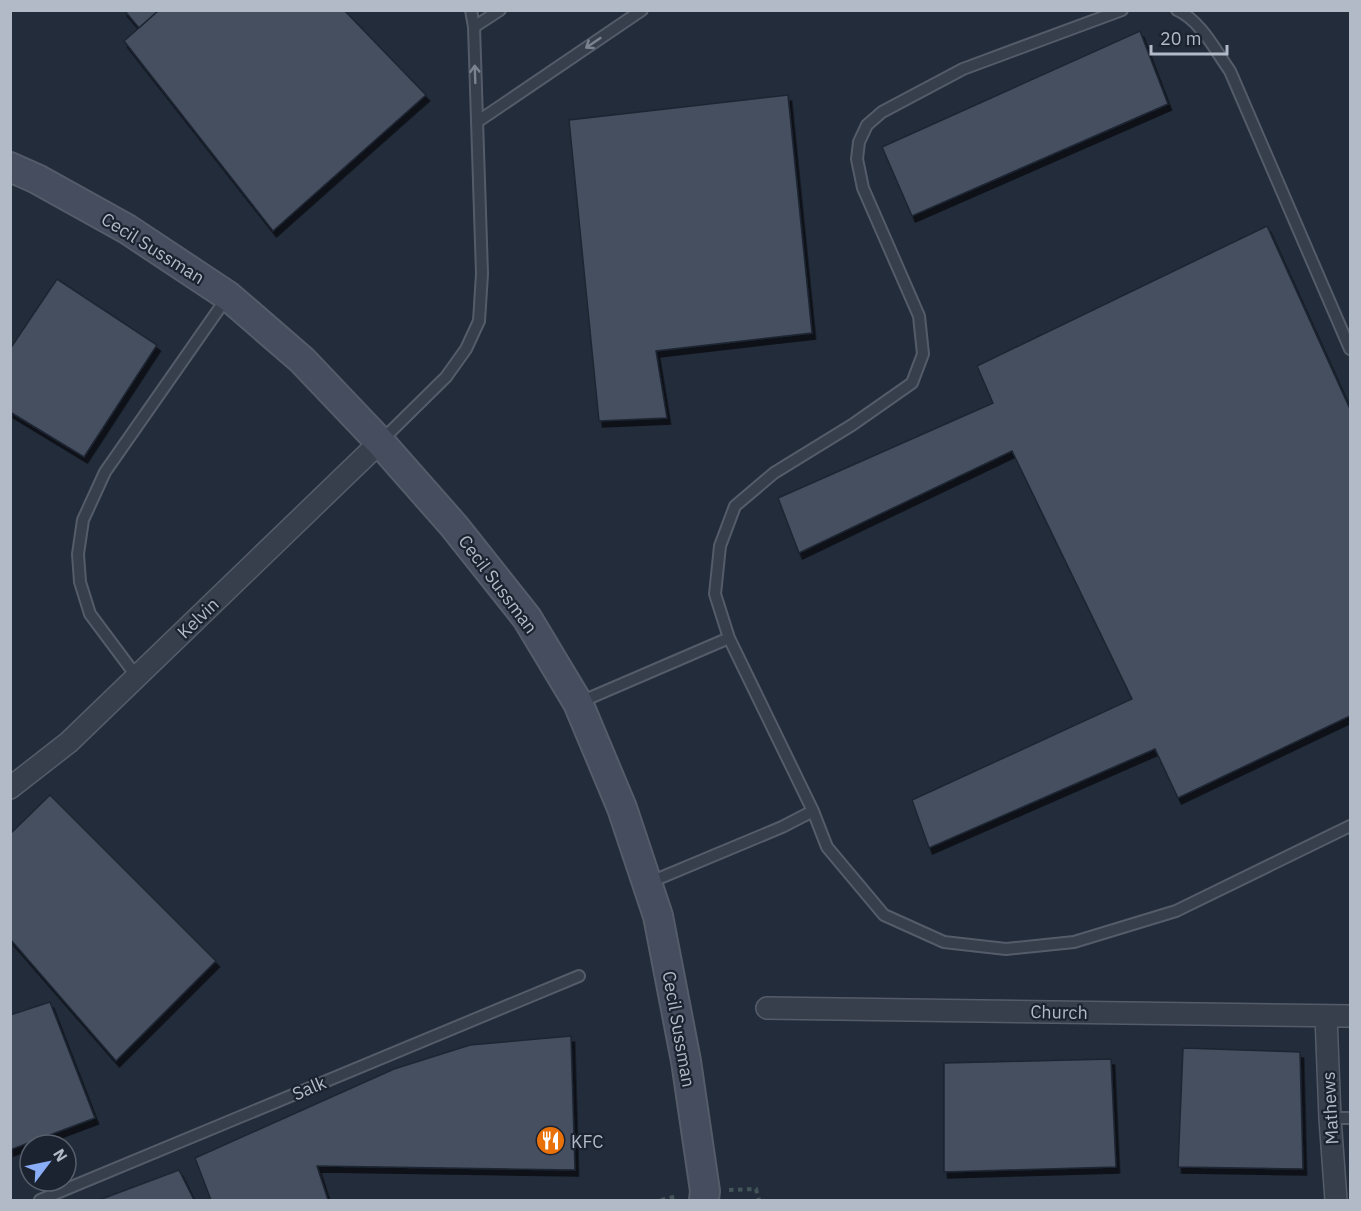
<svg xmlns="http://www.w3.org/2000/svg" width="1361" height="1211" font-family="'IBM Plex Sans',sans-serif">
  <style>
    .building { fill: #444f60; stroke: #1e2532; stroke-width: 1.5; filter: url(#shadow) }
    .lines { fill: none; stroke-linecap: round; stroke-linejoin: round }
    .service-casing { stroke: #555c69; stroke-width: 14 }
    .minor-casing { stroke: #555c69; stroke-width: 24 }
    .secondary-casing { stroke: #555c69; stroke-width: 32 }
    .path { stroke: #435559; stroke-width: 4; stroke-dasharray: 4.5 4.5; stroke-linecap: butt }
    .service { stroke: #373e4c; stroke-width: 10 }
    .minor { stroke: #373e4c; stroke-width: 21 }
    .secondary { stroke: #454d5e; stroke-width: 28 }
    .oneway { stroke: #7b8290 }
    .labels { text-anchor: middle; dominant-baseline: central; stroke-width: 4.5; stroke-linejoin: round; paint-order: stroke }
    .street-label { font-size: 18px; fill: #b2b9c7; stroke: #1c2330 }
    .poi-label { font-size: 18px; fill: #b2b9c7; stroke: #1c2330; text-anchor: start }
  </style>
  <defs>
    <filter id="shadow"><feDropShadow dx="3.5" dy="6" stdDeviation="0" flood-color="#0009"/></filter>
  </defs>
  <rect width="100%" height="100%" fill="#232c3b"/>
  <path class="building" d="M124 10H159L139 28Z
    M159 10H344L426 95 273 231 124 41Z
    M1140 31 1168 104 912 216 882 147Z
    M788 95 812 333 656 351 667 418 599 421 569 120Z
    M1267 226 1350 409V716L1178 798 1155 749 929 848 912 800 1132 699 1012 451 799 553 778 498 993 403 977 366Z
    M57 279 157 345 84 457 10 412V349Z
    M50 795 216 961 116 1061 10 939V834Z
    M50 1002 95 1118 10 1150V1015Z
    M571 1036 575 1170 317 1166 328 1200H211L195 1158 394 1069 470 1045Z
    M1183 1048 1300 1052 1303 1169 1178 1167Z
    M1111 1059 1116 1167 944 1172V1063Z
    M179 1170 194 1200H99Z"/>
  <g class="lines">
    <defs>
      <path id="service" d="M1177 10C1201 21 1215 50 1230 71L1350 349
        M474 27 500 10
        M477 122 642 10
        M380 442 446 377 466 349 479 321 482 274 474 27 471 10
        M137 677 90 614 80 582 78 554 83 520 105 472 228 296
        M578 703 729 638
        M813 811 729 638 715 594 720 546 735 506 774 473 852 425 912 383 923 354 919 316 863 188 857 159 859 142 867 125 882 112 963 69 1122 10
        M648 883 782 827 813 811 827 847 884 915 944 942 1006 949 1074 942 1176 911 1350 826
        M1330 1118H1350
        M40 1200 579 976"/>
      <path id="minor" d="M10 788 69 742 380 442
        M767 1008 1350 1016
        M1326 1016 1330 1118 1336 1200"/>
      <path id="secondary" d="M10 167 37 179 127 229 228 296 302 360 380 442 454 526 527 618 578 703 622 808 658 916 686 1061 705 1191 704 1200"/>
    </defs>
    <use href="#service" class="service-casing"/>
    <use href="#minor" class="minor-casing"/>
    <use href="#secondary" class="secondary-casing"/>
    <path class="path" d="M729 1190 756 1189 759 1200
      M661 1200 677 1196"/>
    <use href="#service" class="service"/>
    <use href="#minor" class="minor"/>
    <use href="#secondary" class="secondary"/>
  </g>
  <defs><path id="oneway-shaft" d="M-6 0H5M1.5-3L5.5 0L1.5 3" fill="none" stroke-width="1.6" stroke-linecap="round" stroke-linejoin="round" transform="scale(1.5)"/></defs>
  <g class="oneway">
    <use href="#oneway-shaft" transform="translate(593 43) rotate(146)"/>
    <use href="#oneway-shaft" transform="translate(475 74) rotate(-92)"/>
  </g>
  <defs>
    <symbol id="restaurant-disc" viewBox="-11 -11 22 22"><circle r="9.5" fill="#e8710a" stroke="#1c2330"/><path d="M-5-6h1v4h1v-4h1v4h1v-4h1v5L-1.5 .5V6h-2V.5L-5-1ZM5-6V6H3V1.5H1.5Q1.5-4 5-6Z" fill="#fff"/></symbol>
  </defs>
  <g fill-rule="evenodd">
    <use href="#restaurant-disc" x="534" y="1124" width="33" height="33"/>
  </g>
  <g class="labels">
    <g class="street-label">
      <text transform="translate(153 248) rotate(32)">Cecil Sussman</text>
      <text transform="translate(498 584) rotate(53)">Cecil Sussman</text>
      <text transform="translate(198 618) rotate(-44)">Kelvin</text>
      <text transform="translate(1059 1012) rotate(1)">Church</text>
      <text transform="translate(679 1029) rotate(80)">Cecil Sussman</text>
      <text transform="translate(309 1088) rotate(-23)">Salk</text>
      <text transform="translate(1330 1108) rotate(-93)">Mathews</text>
    </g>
    <g class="poi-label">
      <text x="571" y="1141">KFC</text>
    </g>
  </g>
  <rect width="1361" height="1211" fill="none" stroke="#b2b9c7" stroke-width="24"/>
  <g transform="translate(48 1163) rotate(58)"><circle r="28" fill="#1c2330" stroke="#585f6c" stroke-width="1.5"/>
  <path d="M0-4.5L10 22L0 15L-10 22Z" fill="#89adf6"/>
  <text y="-9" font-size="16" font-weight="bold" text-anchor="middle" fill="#b2b9c7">N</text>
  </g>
  <path d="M1151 45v9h76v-9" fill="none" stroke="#b2b9c7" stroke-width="3"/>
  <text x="1160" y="45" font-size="18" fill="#b2b9c7" stroke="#1c2330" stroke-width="4.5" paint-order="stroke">20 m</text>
</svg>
